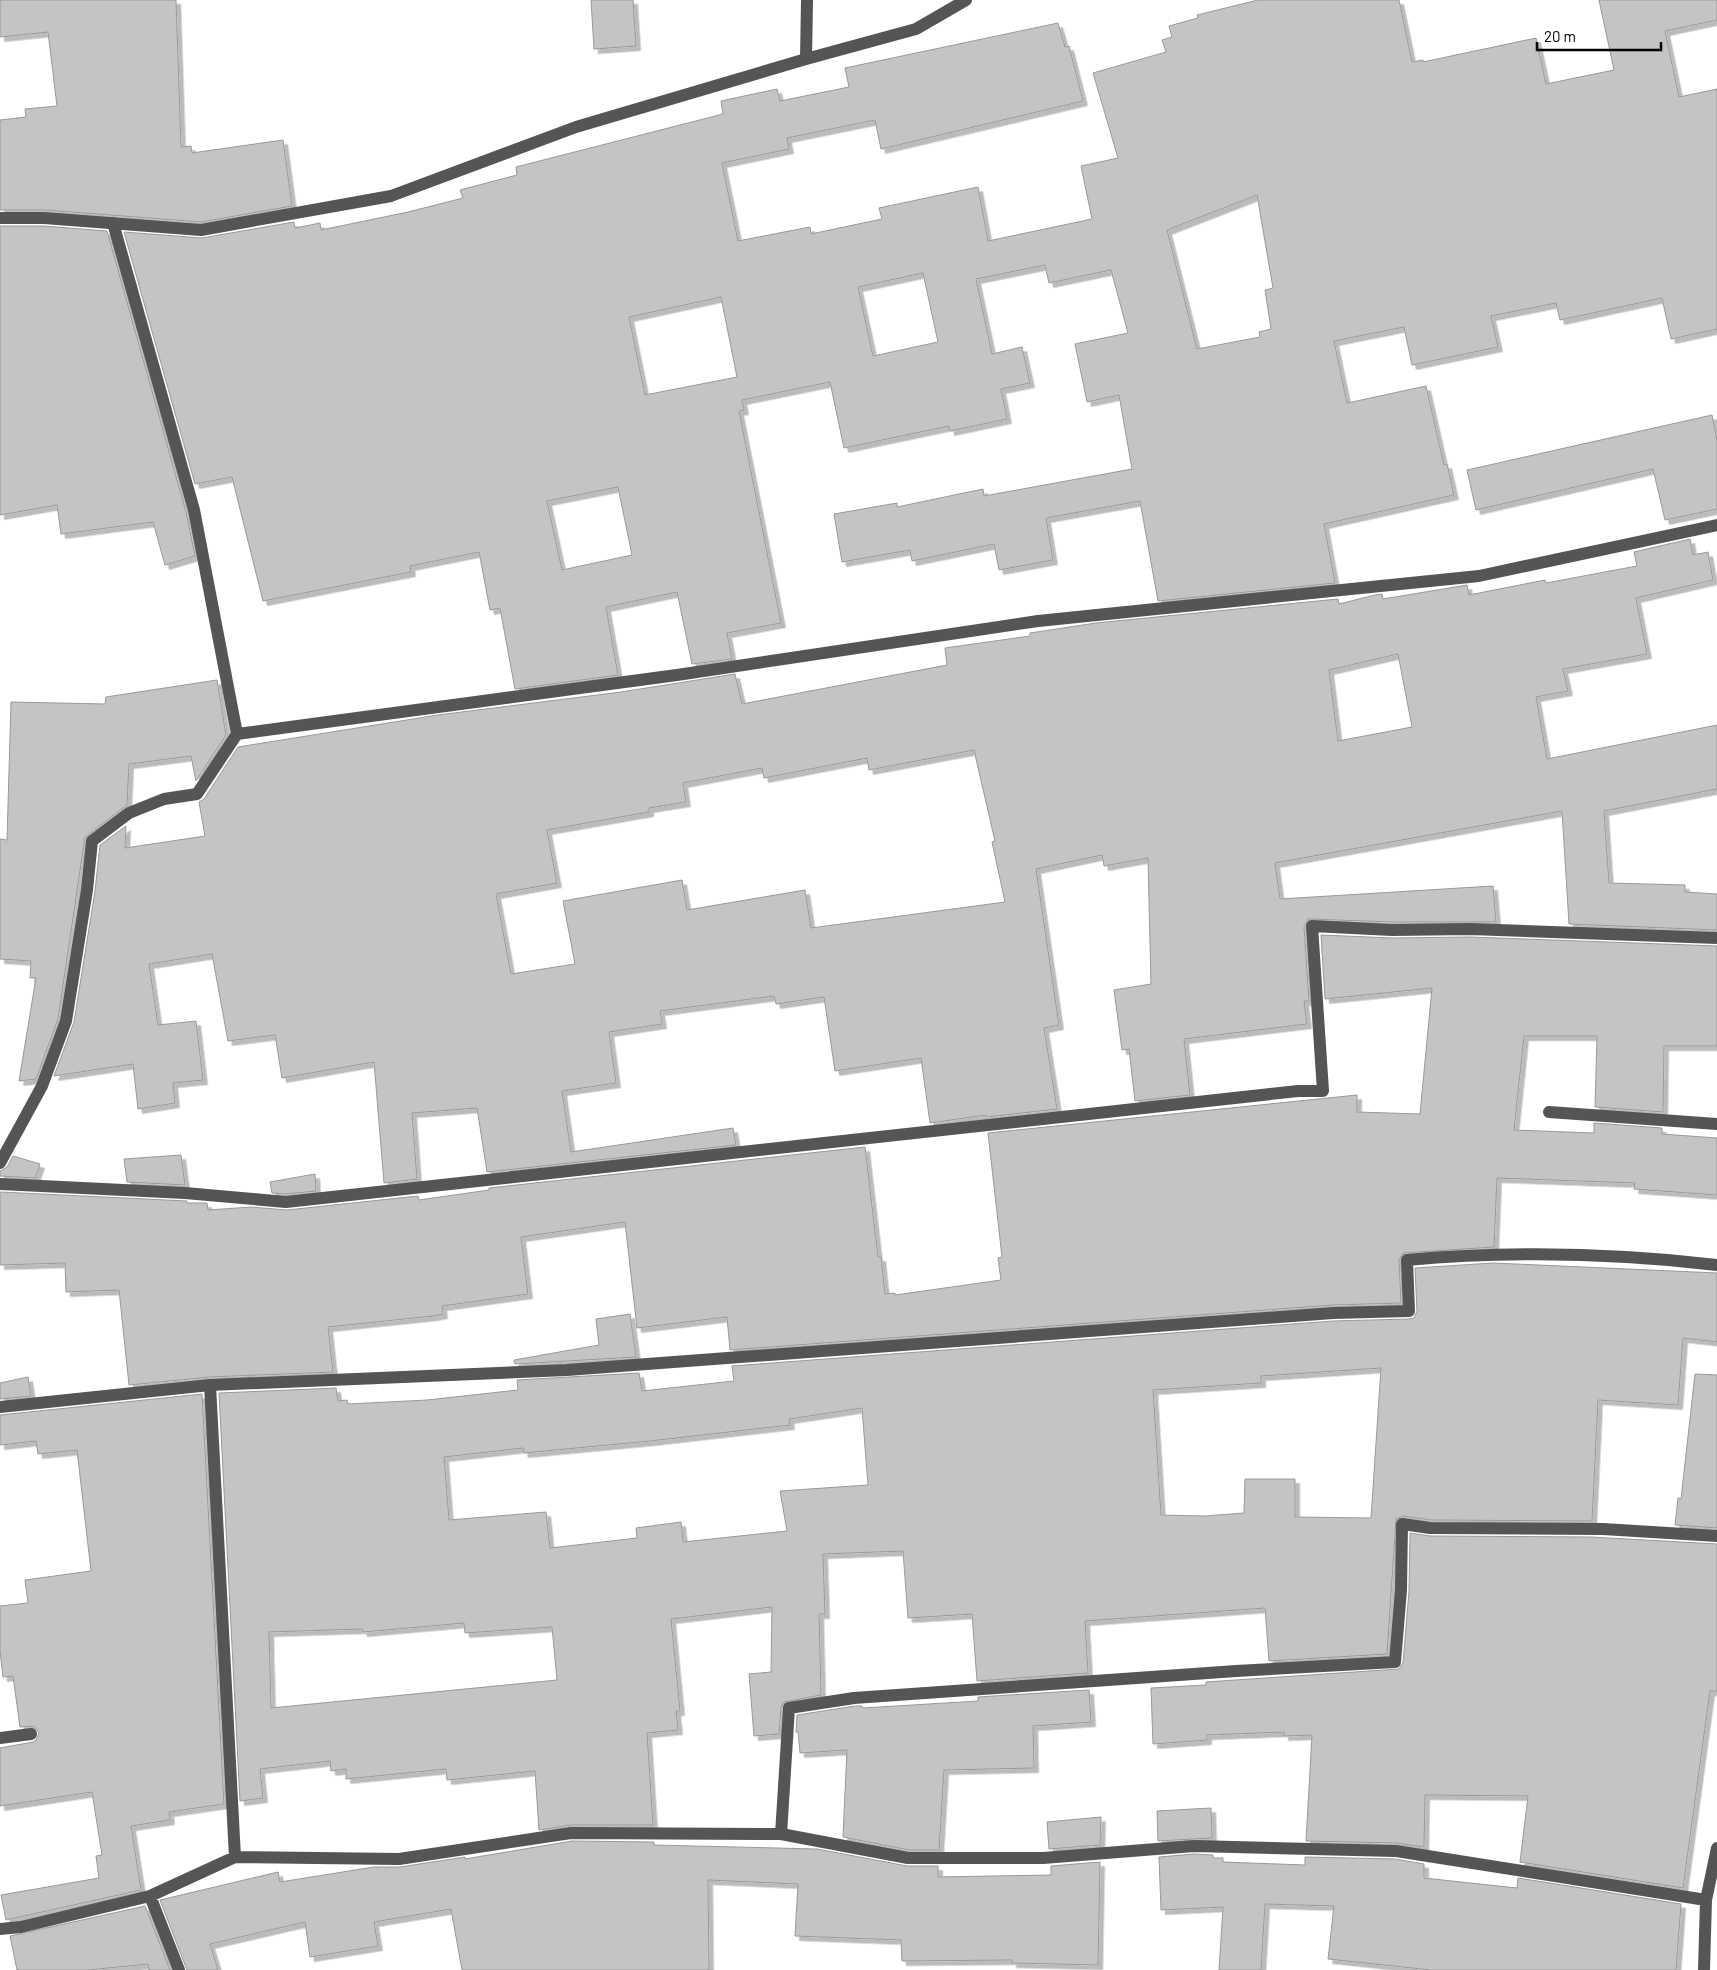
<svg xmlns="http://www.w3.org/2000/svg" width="1717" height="1970" font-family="Barlow,sans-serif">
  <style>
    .building { fill: #c4c4c4; stroke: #999; fill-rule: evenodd; filter: url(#shadow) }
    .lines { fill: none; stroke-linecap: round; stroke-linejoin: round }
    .minor { stroke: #555; stroke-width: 12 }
  </style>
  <defs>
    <filter id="shadow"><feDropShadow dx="4.5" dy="4.5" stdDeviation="0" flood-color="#0004"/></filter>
  </defs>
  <rect width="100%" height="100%" fill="#fff"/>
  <path class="building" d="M0 0H176L181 147 191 146 192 153 283 140 292 206 201 222 45 210H0V120L26 117 25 109 57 106 48 32 0 37Z
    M591 0H633L636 46 594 49Z
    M1258 0H1399L1412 62 1423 60V62L1536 38 1546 84 1614 70 1599 0H1717V20L1665 31 1679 97 1717 89V329L1671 339 1662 298 1560 320 1556 303 1491 316 1498 347 1412 365 1404 327 1334 341 1347 403 1426 386 1444 465 1447 464 1454 495 1324 524 1335 583 1158 601 1140 501 1046 518 1053 560 999 570 994 544 912 561 910 550 842 562 834 514 897 503V507L983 489 984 496 1132 469 1119 395 1087 402 1075 344 1128 333 1111 270 1049 283 1045 265 976 279 992 354 1022 347 1030 383 1001 389 1007 419 950 431 949 426 844 448 830 382 742 400 744 410 739 411 781 623 727 633 732 659 692 664 677 592 606 607 618 675 515 689 500 608 490 610 479 552 410 566 411 572 263 601 232 477 195 484 124 232 202 238 294 222 295 228 320 223 321 230 408 212 463 198 460 190 517 175 516 167 723 114 721 101 777 89 780 101 849 87 845 68 1058 23 1065 47 1069 46 1083 101 881 149 875 120 787 138 789 149 722 163 738 241 810 227 811 234 882 219 879 208 978 187 988 241 1092 219 1081 166 1118 158 1093 73 1166 52 1162 40 1172 37 1169 26 1198 18 1197 15ZM1257 195 1273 288 1265 290 1271 329 1259 332 1260 337 1197 349 1167 230ZM923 273 938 342 873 356 858 287ZM721 297 737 377 645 395 629 317ZM618 487 632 555 562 570 547 501Z
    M0 226H44L107 231 186 512 195 556 165 565 153 522 61 534 57 505 0 515Z
    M1712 415 1717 440V509L1665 520 1653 469 1476 510 1467 470Z
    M1690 539 1693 555 1708 552 1713 580 1636 598 1647 654 1563 669 1568 691 1536 697 1547 759 1717 725V789L1604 811 1609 883 1685 885V892L1717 894V930L1569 924 1562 811 1275 863 1280 899 1493 886 1496 922H1392L1308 919 1304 927 1309 1001H1304L1307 1024 1184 1039 1190 1095 1135 1101 1129 1049 1122 1050 1114 990 1151 984 1148 858 1104 866 1102 855 1036 869 1059 1025 1044 1028 1057 1109 987 1117 986 1115 930 1123 921 1058 835 1071 824 997 776 1004 774 996 660 1011 662 1024 609 1032 616 1083 562 1091 571 1152 733 1128 736 1145 487 1172 477 1108 412 1113 417 1179 384 1183 374 1062 282 1078 275 1035 228 1041 212 954 149 964 158 1025 196 1021 203 1080 173 1083 175 1103 138 1109 133 1064 54 1076 74 1022 95 891 100 845 126 826 125 848 205 836 199 802 204 799 238 747 438 715 621 692 735 674 742 704 947 665 945 648 1030 636V633L1096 623 1338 599 1339 604 1375 595 1382 594 1383 599 1467 585 1469 595 1545 580 1546 583 1637 566 1634 552ZM1398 654 1412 727 1338 741 1329 670ZM974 750 995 841 992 842 1005 902 811 928 805 890 687 910 682 880 563 901 575 964 511 974 496 894 557 883 547 830 649 812V808L686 802 683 783 762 768 764 778 867 758 869 770Z
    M217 680 226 735 196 781 191 756 129 764 127 805 85 837 58 1019 36 1079 19 1081 36 978H30L31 961 0 959V839L7 840 11 702 105 704 106 697Z
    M1321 935 1392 938 1470 937 1717 946V1046H1664L1663 1112 1595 1107 1597 1036H1524L1514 1130 1594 1133V1123L1662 1128V1134L1717 1138V1195L1634 1189 1635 1183 1497 1178 1494 1247 1403 1253 1399 1260 1401 1303 1333 1305 730 1350 727 1317 637 1328 625 1222 521 1237 528 1294 442 1306 443 1314 433 1316 328 1327 333 1372 210 1377 129 1385 119 1290 66 1292 65 1263 0 1265V1192L187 1201V1203H207L208 1210 251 1207 287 1210 418 1196 419 1200 489 1190V1188L865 1147 878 1257H881L885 1294 895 1293V1295L1001 1280 998 1258 1002 1257 988 1133 1357 1095V1112L1420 1114 1432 988 1325 999Z
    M181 1155 185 1185 127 1182 124 1159Z
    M13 1156 40 1164 35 1178 0 1176V1171L7 1167Z
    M315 1174 316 1191 286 1194 272 1193 270 1182Z
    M1493 1263 1717 1273V1342L1683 1338 1678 1405 1598 1400 1592 1521 1431 1520 1403 1516 1396 1519 1387 1654 1269 1661 1265 1608 1085 1621 1088 1673 977 1681 972 1614 908 1618 903 1551 823 1554 825 1614H819L821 1695 784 1702 781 1707 779 1734 754 1736 749 1674 771 1672 772 1607 671 1619 680 1711H676L678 1730 647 1733 653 1825H571L539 1830 535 1771 447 1780 446 1769 346 1779V1769L331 1771 330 1761 260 1769 263 1798 240 1801 219 1393 336 1388 338 1401 347 1400 348 1404 427 1400 518 1390 517 1380 639 1373 642 1391 734 1381 732 1366 1333 1321 1409 1319 1414 1318 1417 1311 1415 1268ZM1381 1368 1371 1518 1295 1517V1479H1245L1244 1513 1204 1516 1161 1515 1153 1390 1261 1383V1376ZM862 1408 868 1485 780 1491 787 1531 683 1542 681 1522 636 1528 637 1538 550 1548 546 1512 449 1520 444 1457 523 1448 524 1453 650 1441 790 1425 789 1419ZM464 1623 465 1633 552 1627 557 1680 271 1708 269 1632 362 1629 363 1632Z
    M630 1314 636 1357 515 1364 514 1360 599 1345 596 1319Z
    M1695 1374 1717 1375V1528L1675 1525 1678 1498 1681 1499Z
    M28 1377 31 1396 0 1399V1383Z
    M202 1394 224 1804 169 1812 170 1820 131 1826 141 1890 6 1920 1 1895 99 1878 96 1856 102 1855 92 1792 0 1806V1748L33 1742 36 1740 39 1733 34 1726 20 1727 13 1676 3 1677 0 1651V1606L28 1603 25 1580 91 1571 77 1450 38 1454 36 1441 0 1445V1415Z
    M1410 1533 1430 1536 1591 1537 1717 1544V1691H1710L1683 1888 1520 1862 1528 1796 1425 1795 1424 1847 1396 1843 1306 1841 1312 1735 1284 1736V1732L1207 1735V1740L1153 1744 1151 1688 1206 1685V1682L1399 1669 1403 1663 1409 1591Z
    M1089 1690 1091 1722 1033 1726 1034 1768 944 1770 939 1850H909L843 1837 847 1750 800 1753 798 1732H796L797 1715 855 1706H862L863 1708 978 1701V1697Z
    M1211 1808 1212 1838 1158 1841 1157 1811Z
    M1101 1817 1100 1845 1049 1849 1047 1822Z
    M572 1841 654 1842V1845L817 1849 907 1866H938V1877L1051 1875V1866L1100 1862 1098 1965 1012 1963V1960L902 1961 901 1940 795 1936 798 1884 708 1880 709 1970H462L451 1909 374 1922 378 1946 310 1957 305 1922 210 1944 218 1970H187L160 1900 278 1872 280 1882 374 1867H400L465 1857V1859Z
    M1194 1854 1213 1855V1858H1223V1862L1305 1865V1857L1395 1859 1424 1864V1878L1517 1888 1518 1878 1681 1904 1676 1970H1431L1328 1959 1334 1906 1265 1904 1261 1970H1219L1223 1907 1161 1910 1159 1857Z
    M145 1906 170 1970H149L148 1964 88 1970H17L10 1936Z"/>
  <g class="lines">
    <path class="minor" d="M806 59 807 0
      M0 218H44L201 230 391 196 576 127 806 59 916 29 966 0
      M237 734 677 675 1038 621 1479 576 1717 525
      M1549 1112 1717 1124
      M0 1163 42 1086 66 1021 87 890 92 841 129 813 164 799 197 794 237 734 194 510 113 223
      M0 1184 185 1193 286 1202 1298 1091H1323L1312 926 1392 930 1470 929 1717 938
      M210 1385 235 1857
      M0 1407 210 1385 567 1370 1333 1313 1409 1311 1407 1260C1509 1251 1615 1253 1717 1265
      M0 1738 31 1734
      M781 1834 789 1708 854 1698 1236 1671 1395 1662 1401 1590 1402 1524 1430 1528 1603 1529 1717 1536
      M150 1896 179 1970
      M0 1929 21 1927 150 1896 235 1857 399 1859 571 1833 781 1834 908 1858H1043L1194 1846 1396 1851 1706 1900
      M1704 1970 1706 1900 1717 1848"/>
  </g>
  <path d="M1537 42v8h124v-8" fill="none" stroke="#000000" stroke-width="2.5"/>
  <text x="1544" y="42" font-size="15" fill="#000000" stroke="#ffffff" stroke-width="4" paint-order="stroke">20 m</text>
</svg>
